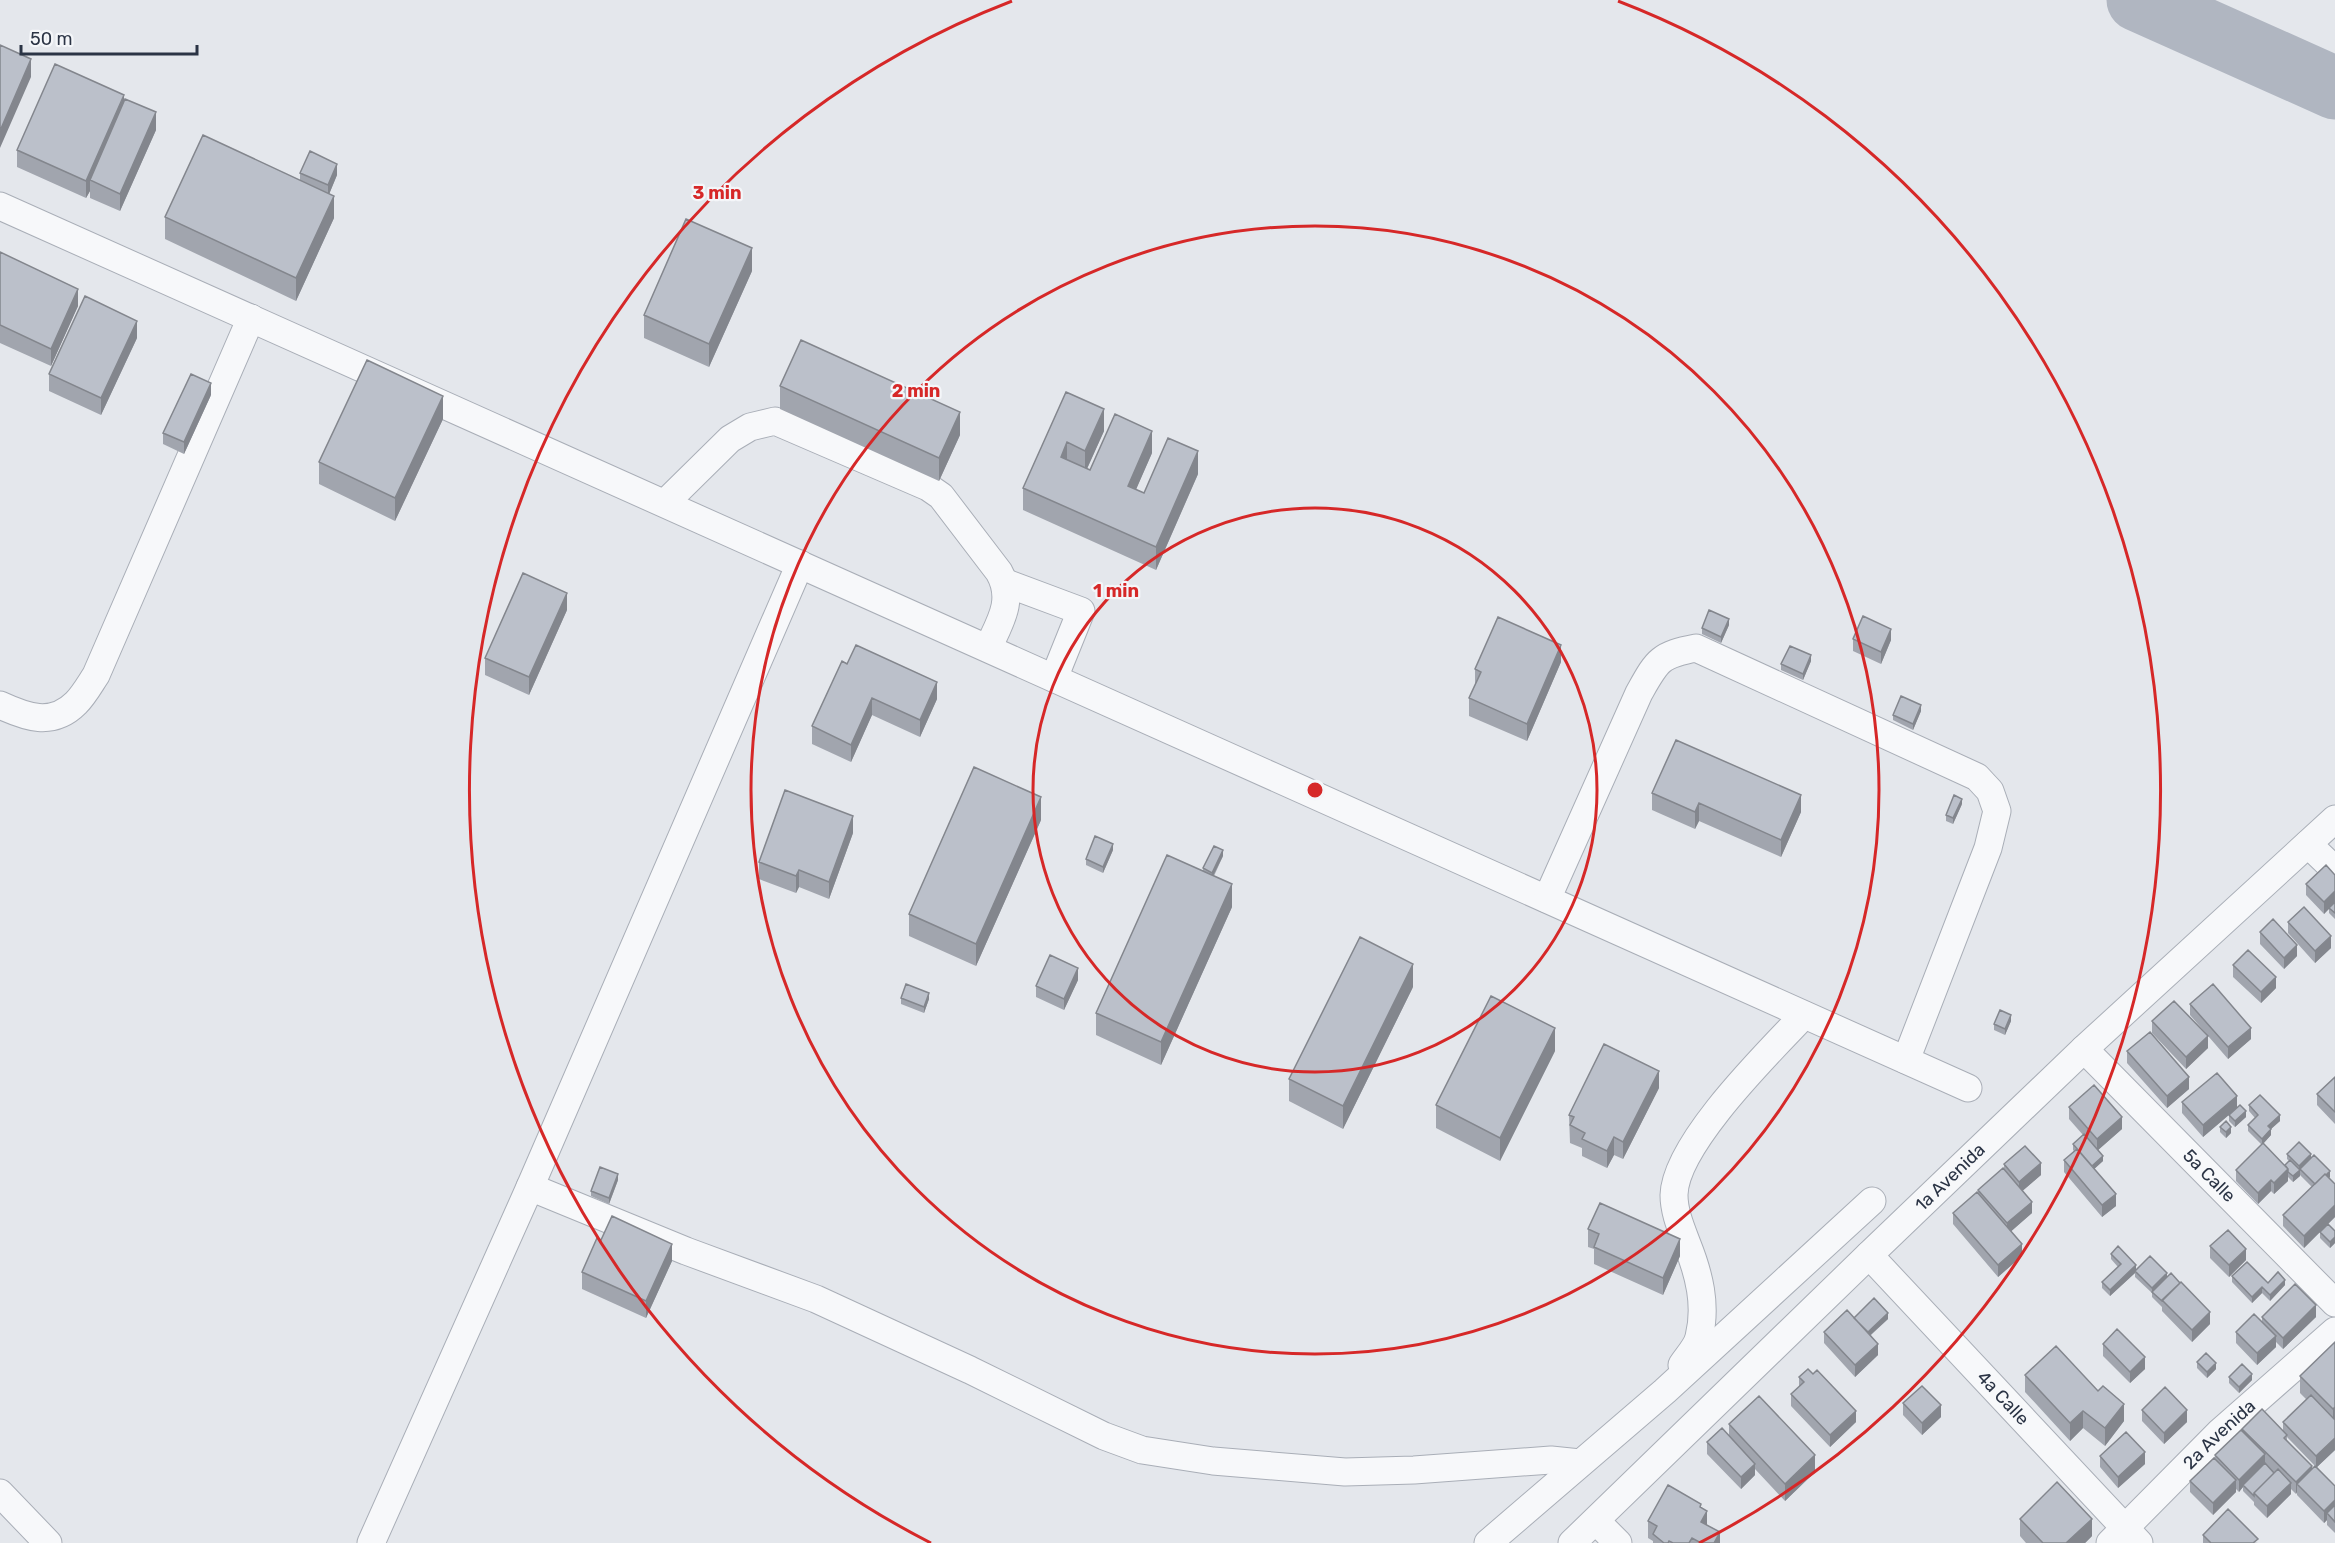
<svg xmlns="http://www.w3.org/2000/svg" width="2335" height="1543" font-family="Rubik,sans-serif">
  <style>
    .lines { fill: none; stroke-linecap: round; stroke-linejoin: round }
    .taxiway { stroke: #b0b6c1; stroke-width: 63 }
    .minor-casing { stroke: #a9aeb7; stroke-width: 29 }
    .minor { stroke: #f7f8fa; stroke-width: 27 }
    .wall { fill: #a1a5ae; fill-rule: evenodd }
    .shaded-wall { fill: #83868d }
    .building { fill: #bbc0ca; stroke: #83868d; stroke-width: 1.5 }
    .ring { fill: none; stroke: #d62828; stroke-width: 3 }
    .labels { text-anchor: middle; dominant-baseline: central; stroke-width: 4.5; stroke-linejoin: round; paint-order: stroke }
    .street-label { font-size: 18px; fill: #2b3445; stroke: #f4f6f9 }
    .centre { fill: #d62828; stroke: #f4f6f9; stroke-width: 3 }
    .ring-label { font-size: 18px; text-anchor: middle; font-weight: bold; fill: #d62828; stroke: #f4f6f9; stroke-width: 4.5; stroke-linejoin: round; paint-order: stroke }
  </style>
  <rect width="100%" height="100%" fill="#e4e7ec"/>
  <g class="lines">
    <path class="taxiway" d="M2138 0 2335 88"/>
    <defs>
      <g id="minor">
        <path d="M0 206 1968 1088"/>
        <path d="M665 503 730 439 750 427 775 421 928 487 941 496 999 572C1015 600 1000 622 988 648"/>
        <path d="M1006 583 1081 611 1054 678"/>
        <path d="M0 705C26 717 52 727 76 703 84 695 90 684 96 675L251 318"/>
        <path d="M2308 844 2335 870"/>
        <path d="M1547 899 1639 693C1657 661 1659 655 1696 648L1977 777 1990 791 1997 811 1988 848 1906 1060"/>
        <path id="s1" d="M2084 1049 2335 1303"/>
        <path d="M530 1187 686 1251 816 1299 970 1370 1104 1436 1142 1450 1213 1461 1345 1472 1414 1470 1551 1460 1580 1463"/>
        <path id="s2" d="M1869 1255 2139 1543"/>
        <path d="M1682 1365C1687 1357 1697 1347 1699 1337 1707 1305 1699 1274 1687 1244 1681 1228 1674 1212 1674 1195 1675 1144 1769 1052 1804 1015"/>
        <path d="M0 1493 48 1543"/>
        <path d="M1596 1521 1618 1543"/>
        <path d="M371 1543 530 1187 800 564"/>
        <path d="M1488 1543 1665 1391 1872 1201"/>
        <path id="s3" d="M1572 1543 1869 1255 2084 1049 2335 819"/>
        <path id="s4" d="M2110 1543 2219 1433 2335 1331"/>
      </g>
    </defs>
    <use href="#minor" class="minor-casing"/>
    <use href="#minor" class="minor"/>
  </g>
  <path class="wall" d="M124 102 156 130 120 211 90 198V191L86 198 17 167V150Z
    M300 173 337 175 329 194 334 218 296 301 165 239V217L300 180Z
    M0 252 78 306 51 366 0 343Z
    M752 271 709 367 644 338V315Z
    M137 338 101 415 49 391V374Z
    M780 386 960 435 939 481 780 409Z
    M1066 392 1104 431 1087 469 1090 470 1152 453 1136 489 1144 493 1198 474 1156 570 1023 510V488Z
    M211 395 184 454 163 444V433Z
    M443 419 395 521 319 484V462Z
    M567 610 529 695 485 675V658Z
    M1729 625 1721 643 1702 634V628Z
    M1853 639 1891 640 1881 664 1853 651Z
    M842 661 937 699 920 737 872 715 851 762 812 744V726Z
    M1811 661 1803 680 1781 670V664Z
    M1561 662 1527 741 1469 716V698L1475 686V669Z
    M1921 711 1913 730 1893 720V715Z
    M1652 793 1801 812 1781 857 1699 821 1695 829 1652 810Z
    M1962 804 1953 824 1946 821V815Z
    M1041 820 976 966 909 936V914Z
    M853 833 829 899 799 887 796 893 759 879V862Z
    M1113 850 1103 873 1086 865V859Z
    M1223 856 1214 876 1232 907 1161 1065 1096 1035V1013L1203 871V868Z
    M2335 875V919L2329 913V908L2324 914 2306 895V884Z
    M2288 922 2331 948 2315 963 2288 933Z
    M2260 932 2297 956 2284 969 2260 944Z
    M2233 965 2276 988 2261 1003 2233 977Z
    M1078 980 1064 1010 1036 997V986Z
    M1413 987 1343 1129 1289 1101V1079Z
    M901 998 929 999 924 1013 901 1004Z
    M2190 1004 2251 1039 2228 1059 2190 1015Z
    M2011 1021 2005 1035 1994 1030V1024Z
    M2152 1021 2208 1048 2186 1069 2152 1033Z
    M1555 1051 1500 1161 1436 1128V1105Z
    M2127 1051 2189 1089 2167 1108 2127 1063Z
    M2335 1077V1124L2317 1105V1094Z
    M1659 1088 1623 1159 1614 1155 1607 1168 1582 1156V1148L1570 1143 1569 1115Z
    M2182 1102 2237 1108 2203 1137 2182 1113Z
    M2249 1105 2280 1121 2271 1129V1135L2262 1145 2248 1131V1125L2255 1118 2249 1111Z
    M2069 1107 2122 1129 2098 1150 2103 1161 2094 1169 2116 1206 2102 1217 2064 1172V1160L2074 1151 2073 1150V1144L2083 1135 2069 1119Z
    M2229 1115 2246 1117 2235 1127 2229 1121Z
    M2220 1127 2231 1133 2226 1138 2220 1132Z
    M2287 1154 2311 1158 2330 1177 2329 1178 2335 1184V1217L2304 1248 2283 1226V1215L2312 1187 2300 1175V1170V1176L2293 1182 2288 1177V1181L2274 1194 2271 1191 2258 1204 2236 1181V1170L2285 1165 2289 1161 2287 1159Z
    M2004 1164 2041 1175 2022 1191 2032 1213 2011 1231 2022 1256 1998 1277 1953 1224V1213L1978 1193V1190L2004 1169Z
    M618 1180 609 1204 591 1196V1191Z
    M1588 1229 1680 1256 1663 1295 1594 1264V1249L1588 1247Z
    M2335 1231V1243L2330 1248 2320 1238V1232Z
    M601 1240 672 1261 646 1318 582 1289V1272Z
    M2210 1246 2246 1260 2229 1277 2210 1258Z
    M2111 1254 2136 1269 2167 1277 2210 1324 2192 1342 2162 1311V1307L2152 1297V1293L2135 1277V1273L2110 1296 2102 1288V1282L2118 1267 2111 1259Z
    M2232 1276 2268 1283 2285 1285 2270 1301 2262 1293 2252 1303 2232 1282Z
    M2262 1317H2316L2283 1349 2276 1342V1347L2257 1365 2236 1343V1332L2262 1321Z
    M1854 1318 1888 1319 1871 1335 1878 1355 1855 1377 1824 1343V1332Z
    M2335 1342V1450L2317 1467 2335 1486V1533L2327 1525V1520L2324 1523 2297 1495V1492L2296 1494 2291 1489V1494L2267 1518 2254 1505V1502L2243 1491V1487L2239 1492 2236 1489V1492L2213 1515 2190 1492V1481L2215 1459V1455L2242 1431V1429L2283 1432V1422L2307 1400 2300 1393V1376ZM2287 1437 2315 1466 2312 1468 2287 1440Z
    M2103 1344 2145 1369 2130 1383 2103 1356Z
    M2197 1362 2216 1369 2207 1378 2197 1368Z
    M2025 1375 2098 1391 2124 1421 2105 1446 2083 1428 2070 1441 2025 1392Z
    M1799 1377 1856 1422 1830 1447 1791 1406V1394L1799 1387Z
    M2229 1377 2252 1380 2239 1393 2229 1383Z
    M1903 1403 1941 1417 1922 1435 1903 1415Z
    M2142 1410 2187 1422 2164 1444 2142 1421Z
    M1729 1424 1815 1472 1785 1501 1755 1469V1475L1741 1489 1707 1454V1442L1729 1436Z
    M2100 1456 2145 1464 2118 1488 2100 1467Z
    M1701 1508 1707 1525 1720 1543H1653V1541L1648 1538V1521Z
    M2020 1519 2092 1536 2085 1543H2026L2020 1536Z
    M2203 1535 2258 1543H2203Z"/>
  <path class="shaded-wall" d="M31 59V77L0 148V131Z
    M124 95V112L90 180V191L86 198V181Z
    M156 112V130L120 211V194Z
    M337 164V175L328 197V185Z
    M334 196V218L296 301V278Z
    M752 248V271L709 367V344Z
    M78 289V306L51 366V349Z
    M137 321V338L101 415V398Z
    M211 383V395L184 454V442Z
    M443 396V419L395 521V498Z
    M1104 409V431L1085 473V451Z
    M960 412V435L939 481V458Z
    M1152 431V453L1128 508V486Z
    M1067 442V465L1061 457Z
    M1198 451V474L1156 570V547Z
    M567 593V610L529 695V677Z
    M1729 619V625L1721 643V637Z
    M1891 629V640L1881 664V652Z
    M1561 645V662L1527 741V724Z
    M1811 655V661L1803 680V674Z
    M937 682V699L920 737V720Z
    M872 698V715L851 762V745Z
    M1921 705V711L1913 730V724Z
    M1801 795V812L1781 857V840Z
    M1041 797V820L976 966V944Z
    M1962 799V804L1953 824V818Z
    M1699 803V821L1695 829V812Z
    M853 816V833L829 899V882Z
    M1113 844V850L1103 873V867Z
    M1223 850V856L1212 878V873Z
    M799 870V887L796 893V876Z
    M1232 884V907L1161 1065V1042Z
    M2335 891V903L2324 914V902Z
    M2331 936V948L2315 963V951Z
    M2297 945V956L2284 969V958Z
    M1413 964V987L1343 1129V1106Z
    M1078 968V980L1064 1010V999Z
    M2276 977V988L2261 1003V992Z
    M929 993V999L924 1013V1007Z
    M2011 1015V1021L2005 1035V1029Z
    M1555 1028V1051L1500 1161V1138Z
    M2251 1028V1039L2228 1059V1047Z
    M2208 1036V1048L2186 1069V1057Z
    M1659 1071V1088L1623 1159V1142Z
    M2189 1077V1089L2167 1108V1096Z
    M2237 1096V1108L2203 1137V1125Z
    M2246 1111V1117L2235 1127V1121Z
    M2280 1115V1121L2271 1129V1135L2262 1145V1139L2268 1126Z
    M2122 1117V1129L2097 1151V1139Z
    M2231 1127V1133L2226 1138V1132Z
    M1614 1137V1155L1607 1168V1151Z
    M2311 1154V1160L2300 1169V1176L2293 1182V1176L2299 1170V1166Z
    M2103 1156V1161L2092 1171V1166Z
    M2041 1163V1175L2019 1194V1182Z
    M2288 1169V1181L2274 1194V1183Z
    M2330 1171V1177L2316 1191V1185Z
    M618 1174V1180L609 1204V1198Z
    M2271 1180V1191L2258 1204V1193Z
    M2116 1194V1206L2102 1217V1205Z
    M2032 1202V1213L2007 1235V1223Z
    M2335 1205V1217L2304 1248V1236Z
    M2335 1237V1243L2330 1248V1242Z
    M1680 1239V1256L1663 1295V1278Z
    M672 1244V1261L646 1318V1301Z
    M2022 1244V1256L1998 1277V1265Z
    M2246 1249V1260L2229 1277V1265Z
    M2136 1265V1271H2135V1273L2110 1296V1290Z
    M2167 1273V1278L2152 1294V1288Z
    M2285 1280V1285L2270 1301V1295Z
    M2262 1287V1293L2252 1303V1297Z
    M2316 1305V1317L2283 1349V1338Z
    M2210 1312V1324L2192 1342V1330Z
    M1888 1313V1319L1867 1338V1333Z
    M2276 1336V1347L2257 1365V1353Z
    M1878 1344V1355L1855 1377V1365Z
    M2145 1357V1369L2130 1383V1372Z
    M2216 1363V1369L2207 1378V1372Z
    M2252 1374V1380L2239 1393V1387Z
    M2124 1404V1421L2105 1446V1428Z
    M1941 1405V1417L1922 1435V1423Z
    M2335 1407V1424L2333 1426V1409Z
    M2187 1410V1422L2164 1444V1433Z
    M1856 1411V1422L1830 1447V1435Z
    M2083 1411V1428L2070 1441V1423Z
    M2335 1438V1450L2316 1468V1456Z
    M2145 1452V1464L2118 1488V1477Z
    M2265 1454V1466L2243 1485V1487L2239 1492V1480Z
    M1815 1455V1472L1785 1501V1484Z
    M1755 1464V1475L1741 1489V1477Z
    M2312 1466V1477L2297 1484V1492L2296 1494V1482Z
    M2236 1480V1492L2213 1515V1503Z
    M2291 1483V1494L2267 1518V1506Z
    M2335 1500V1512L2327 1513V1520L2324 1523V1511Z
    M1707 1511V1528L1701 1522Z
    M2092 1519V1536L2085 1543H2066Z
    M1720 1532V1543H1714Z"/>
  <path class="building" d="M0 45 31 59 0 131Z
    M55 64 124 95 86 181 17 150Z
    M125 99 156 112 120 194 90 180Z
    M203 135 334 196 296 278 165 217Z
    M310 151 337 164 328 185 300 173Z
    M686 219 752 248 709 344 644 315Z
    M0 252 78 289 51 349 0 325Z
    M85 296 137 321 101 398 49 374Z
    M801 340 960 412 939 458 780 386Z
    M367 360 443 396 395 498 319 462Z
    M191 374 211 383 184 442 163 433Z
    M1066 392 1104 409 1085 451 1067 442 1061 457 1090 470 1115 414 1152 431 1128 486 1144 493 1168 438 1198 451 1156 547 1023 488Z
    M523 573 567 593 529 677 485 658Z
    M1709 610 1729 619 1721 637 1702 628Z
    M1863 616 1891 629 1881 652 1853 639Z
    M1498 617 1561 645 1527 724 1469 698 1481 672 1475 669Z
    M856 645 937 682 920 720 872 698 851 745 812 726 842 661 847 664Z
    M1790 646 1811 655 1803 674 1781 664Z
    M1901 696 1921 705 1913 724 1893 715Z
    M1676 740 1801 795 1781 840 1699 803 1695 812 1652 793Z
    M974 767 1041 797 976 944 909 914Z
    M785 790 853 816 829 882 799 870 796 876 759 862Z
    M1954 795 1962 799 1953 818 1946 815Z
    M1095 836 1113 844 1103 867 1086 859Z
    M1214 846 1223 850 1212 873 1203 868Z
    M1167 855 1232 884 1161 1042 1096 1013Z
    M2326 865 2335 875V891L2324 902 2306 884Z
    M2335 902V913L2329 908Z
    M2304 907 2331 936 2315 951 2288 922Z
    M2273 919 2297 945 2284 958 2260 932Z
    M1360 937 1413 964 1343 1106 1289 1079Z
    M2248 950 2276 977 2261 992 2233 965Z
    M1050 955 1078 968 1064 999 1036 986Z
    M906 984 929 993 924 1007 901 998Z
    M2213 984 2251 1028 2228 1047 2190 1004Z
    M1491 996 1555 1028 1500 1138 1436 1105Z
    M2174 1001 2208 1036 2186 1057 2152 1021Z
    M2000 1010 2011 1015 2005 1029 1994 1024Z
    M2150 1032 2189 1077 2167 1096 2127 1051Z
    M1604 1044 1659 1071 1623 1142 1614 1137 1607 1151 1582 1139 1585 1133 1570 1125 1574 1117 1569 1115Z
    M2217 1073 2237 1096 2203 1125 2182 1102Z
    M2335 1077V1112L2317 1094Z
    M2094 1085 2122 1117 2097 1139 2069 1107Z
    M2260 1095 2280 1115 2268 1126 2271 1129 2262 1139 2248 1125 2258 1115 2249 1105Z
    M2240 1105 2246 1111 2235 1121 2229 1115Z
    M2226 1121 2231 1127 2226 1132 2220 1127Z
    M2084 1134 2103 1156 2092 1166 2073 1144Z
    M2299 1142 2311 1154 2299 1166 2287 1154Z
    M2263 1143 2288 1169 2274 1183 2271 1180 2258 1193 2236 1170Z
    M2025 1146 2041 1163 2019 1182 2004 1164Z
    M2077 1149 2116 1194 2102 1205 2064 1160Z
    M2314 1155 2330 1171 2326 1175 2325 1174 2315 1184 2300 1169Z
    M2290 1160 2300 1170 2293 1176 2288 1172V1169L2285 1165Z
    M600 1167 618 1174 609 1198 591 1191Z
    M2003 1168 2032 1202 2007 1223 1978 1190Z
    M2325 1174 2335 1184V1205L2304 1236 2283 1215Z
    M1977 1192 2022 1244 1998 1265 1953 1213Z
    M1600 1203 1680 1239 1663 1278 1594 1247 1599 1234 1588 1229Z
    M612 1216 672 1244 646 1301 582 1272 597 1238 601 1240Z
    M2328 1224 2335 1231V1237L2330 1242 2320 1232Z
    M2228 1230 2246 1249 2229 1265 2210 1246Z
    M2118 1246 2136 1265 2110 1290 2102 1282 2121 1264 2111 1254Z
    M2150 1256 2167 1273 2152 1288 2135 1271Z
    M2247 1262 2268 1283 2278 1272 2285 1280 2270 1295 2262 1287 2252 1297 2232 1276Z
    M2171 1273 2180 1283 2162 1301 2152 1292Z
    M2181 1282 2210 1312 2192 1330 2162 1300Z
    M2295 1284 2316 1305 2283 1338 2262 1317Z
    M1874 1298 1888 1313 1868 1332 1854 1318Z
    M1847 1310 1878 1344 1855 1365 1824 1332Z
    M2254 1314 2276 1336 2257 1353 2236 1332Z
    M2117 1329 2145 1357 2130 1372 2103 1344Z
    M2335 1342V1407L2333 1409 2300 1376Z
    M2056 1346 2098 1391 2103 1386 2124 1404 2105 1428 2083 1411 2070 1423 2025 1375Z
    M2206 1353 2216 1363 2207 1372 2197 1362Z
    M2242 1364 2252 1374 2239 1387 2229 1377Z
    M1808 1369 1813 1374 1817 1370 1856 1411 1830 1435 1791 1394 1804 1382 1799 1377Z
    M1922 1386 1941 1405 1922 1423 1903 1403Z
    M2165 1387 2187 1410 2164 1433 2142 1410Z
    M2311 1395 2335 1420V1438L2316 1456 2283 1422Z
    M1759 1396 1815 1455 1785 1484 1729 1424Z
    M2262 1409 2287 1435 2284 1438 2312 1466 2296 1482 2242 1429Z
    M1722 1428 1755 1464 1741 1477 1707 1442Z
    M2241 1430 2265 1454 2239 1480 2215 1455Z
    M2126 1432 2145 1452 2118 1477 2100 1456Z
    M2214 1458 2236 1480 2213 1503 2190 1481Z
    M2265 1463 2274 1473 2254 1493V1496L2243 1485Z
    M2315 1466 2335 1486V1500L2324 1511 2297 1484Z
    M2278 1469 2291 1483 2267 1506 2254 1493Z
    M2057 1482 2092 1519 2066 1543H2043L2020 1519Z
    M1668 1485 1701 1504 1700 1507 1707 1511 1701 1522 1720 1532 1714 1543H1701L1692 1538 1689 1543H1673L1669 1541 1668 1543H1664L1653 1534 1657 1526 1648 1521Z
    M2335 1505V1522L2327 1513Z
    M2228 1509 2258 1539 2253 1543H2211L2203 1535Z"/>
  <g class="ring">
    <circle cx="1315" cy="790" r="282"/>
    <circle cx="1315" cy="790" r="564"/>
    <path d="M931 1543A845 845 0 0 1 1012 1M1618 1A845 845 0 0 1 1699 1543"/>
  </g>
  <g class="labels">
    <g class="street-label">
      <text stroke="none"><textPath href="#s1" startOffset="178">5a Calle</textPath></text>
      <text stroke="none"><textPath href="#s3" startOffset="526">1a Avenida</textPath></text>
      <text stroke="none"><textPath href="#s2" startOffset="196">4a Calle</textPath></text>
      <text stroke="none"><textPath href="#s4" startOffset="154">2a Avenida</textPath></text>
    </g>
  </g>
  <circle cx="1315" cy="790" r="9" class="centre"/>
  <g class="ring-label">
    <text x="717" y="199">3 min</text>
    <text x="916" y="397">2 min</text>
    <text x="1116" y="597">1 min</text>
  </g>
  <path d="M21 45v9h176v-9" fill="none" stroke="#2b3445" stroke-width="3"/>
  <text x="30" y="45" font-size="18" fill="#2b3445" stroke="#f4f6f9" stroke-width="4.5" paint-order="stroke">50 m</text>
</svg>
